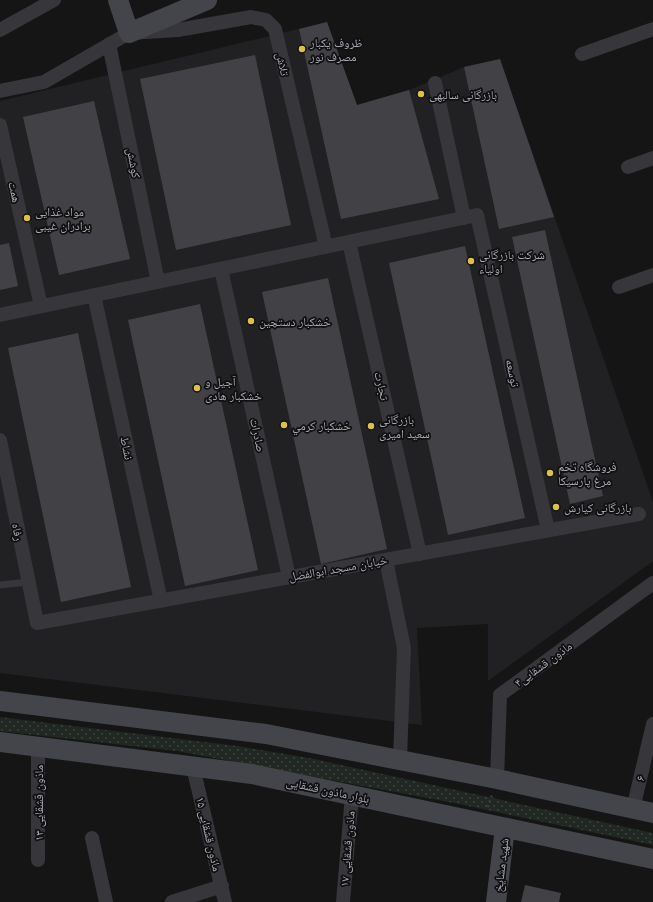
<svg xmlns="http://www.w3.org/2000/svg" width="653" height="902" font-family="Montserrat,'Noto Naskh Arabic',sans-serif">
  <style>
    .built { fill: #212123 }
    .grass { fill: url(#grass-dots) }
    .building { fill: #424246 }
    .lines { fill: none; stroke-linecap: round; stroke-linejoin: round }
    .path { stroke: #3c3d42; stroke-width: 2.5; stroke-dasharray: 2 3; stroke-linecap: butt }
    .lane { stroke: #36363b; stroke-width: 7 }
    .street { stroke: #36363b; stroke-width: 14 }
    .secondary { stroke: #44454b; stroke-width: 20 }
    .poi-dot { fill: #dfc044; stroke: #101011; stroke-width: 1.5 }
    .labels { text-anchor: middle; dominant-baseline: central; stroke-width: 3.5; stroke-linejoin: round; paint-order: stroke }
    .poi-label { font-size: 12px; fill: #a8aab5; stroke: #101011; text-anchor: start }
    .street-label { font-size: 12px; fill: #a8aab5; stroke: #101011 }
  </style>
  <defs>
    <pattern id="grass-dots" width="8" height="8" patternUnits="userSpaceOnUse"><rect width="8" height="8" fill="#212823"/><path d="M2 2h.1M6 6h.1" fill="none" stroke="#3e4441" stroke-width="1.8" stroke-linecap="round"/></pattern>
  </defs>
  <rect width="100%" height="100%" fill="#151516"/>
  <path class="built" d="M327 22 357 105 409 90 464 67 500 59 653 502V561L488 681V624L417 628 422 725 0 673V101Z"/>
  <path class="grass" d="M0 717 237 746 309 758 653 833V845L454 803 177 751 0 731Z"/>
  <path class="building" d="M327 22 357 105 409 90 439 199 341 219 299 29Z
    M255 55 291 225 176 250 140 79Z
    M500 59 554 217 499 229 464 67Z
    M94 101 130 259 59 275 23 117Z
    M545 230 603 496 570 504 512 237Z
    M9 243 18 286 0 290V245Z
    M465 246 525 518 448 535 389 263Z
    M328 278 387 549 321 564 262 292Z
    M200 304 258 570 185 586 128 320Z
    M78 333 131 587 61 602 8 348Z
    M525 885 561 893 559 902H521Z"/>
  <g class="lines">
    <path class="path" d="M488 807 492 795"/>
    <path class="lane" d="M0 585 29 582"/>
    <path class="street" d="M0 30 54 0
      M109 44 158 282
      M582 54 653 29
      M435 83 464 218
      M0 91 44 82 129 33 178 30 251 17 266 20 275 29 326 247
      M0 125 41 306
      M628 167 653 158
      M349 242 420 554
      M221 269 289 577
      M619 287 653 275
      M94 295 161 601
      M0 315 477 215 548 530
      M0 440 37 623 639 514
      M386 560 404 648 400 760
      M193 767 225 902
      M497 779 500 695 653 583
      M633 809 653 724
      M92 838 106 902
      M38 860V747
      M172 902 222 886
      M343 902 352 795"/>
    <path class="secondary" d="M118 0 129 33 207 0
      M0 701 266 734 497 779 653 813
      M0 742 252 774 653 859
      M496 902 505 828"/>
  </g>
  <g class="poi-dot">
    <circle cx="302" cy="49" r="4"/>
    <circle cx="421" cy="94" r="4"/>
    <circle cx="27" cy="218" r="4"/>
    <circle cx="471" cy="261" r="4"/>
    <circle cx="251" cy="321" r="4"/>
    <circle cx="197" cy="388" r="4"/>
    <circle cx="284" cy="425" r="4"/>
    <circle cx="371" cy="426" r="4"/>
    <circle cx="550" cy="473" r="4"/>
    <circle cx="556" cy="507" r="4"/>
  </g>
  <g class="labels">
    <g class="poi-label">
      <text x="310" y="42">ظروف یکبار<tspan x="310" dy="14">مصرف نور</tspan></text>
      <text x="429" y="94">بازرگانی سالبهی</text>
      <text x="35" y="211">مواد غذایی<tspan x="35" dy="14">برادران غیبی</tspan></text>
      <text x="479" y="254">شرکت بازرگانی<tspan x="479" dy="14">اولیاء</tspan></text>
      <text x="259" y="321">خشکبار دستچین</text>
      <text x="205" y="381">آجیل و<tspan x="205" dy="14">خشکبار هادی</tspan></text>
      <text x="379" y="419">بازرگانی<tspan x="379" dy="14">سعید امیری</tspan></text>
      <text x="292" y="425">خشكبار كرمي</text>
      <text x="558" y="466">فروشگاه تخم<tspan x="558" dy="14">مرغ پارسیکا</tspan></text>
      <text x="564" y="507">بازرگانی کیارش</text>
    </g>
    <g class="street-label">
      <text transform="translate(283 64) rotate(77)">تلاش</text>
      <text transform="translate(134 163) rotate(79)">کوشش</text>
      <text transform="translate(15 192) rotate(77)">همت</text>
      <text transform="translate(513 373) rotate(77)">توسعه</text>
      <text transform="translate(382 386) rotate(77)">تجارت</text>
      <text transform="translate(258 435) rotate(78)">صادرات</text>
      <text transform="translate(127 448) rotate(78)">نشاط</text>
      <text transform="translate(18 532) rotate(79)">رفاه</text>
      <text transform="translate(338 568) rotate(-10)">خیابان مسجد ابوالفضل</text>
      <text transform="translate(543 664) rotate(-36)">۴ماذون قشقایی</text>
      <text transform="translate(640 778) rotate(-77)">۶</text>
      <text transform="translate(328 790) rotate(12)">بلوار ماذون قشقایی</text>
      <text transform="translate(38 803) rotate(-90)">ماذون قشقایی ۱۳</text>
      <text transform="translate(209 834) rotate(77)">ماذون قشقایی ۱۵</text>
      <text transform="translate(347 849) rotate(-85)">ماذون قشقایی ۱۷</text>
      <text transform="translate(501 865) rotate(-83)">شهید مشایخ</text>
    </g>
  </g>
</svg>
